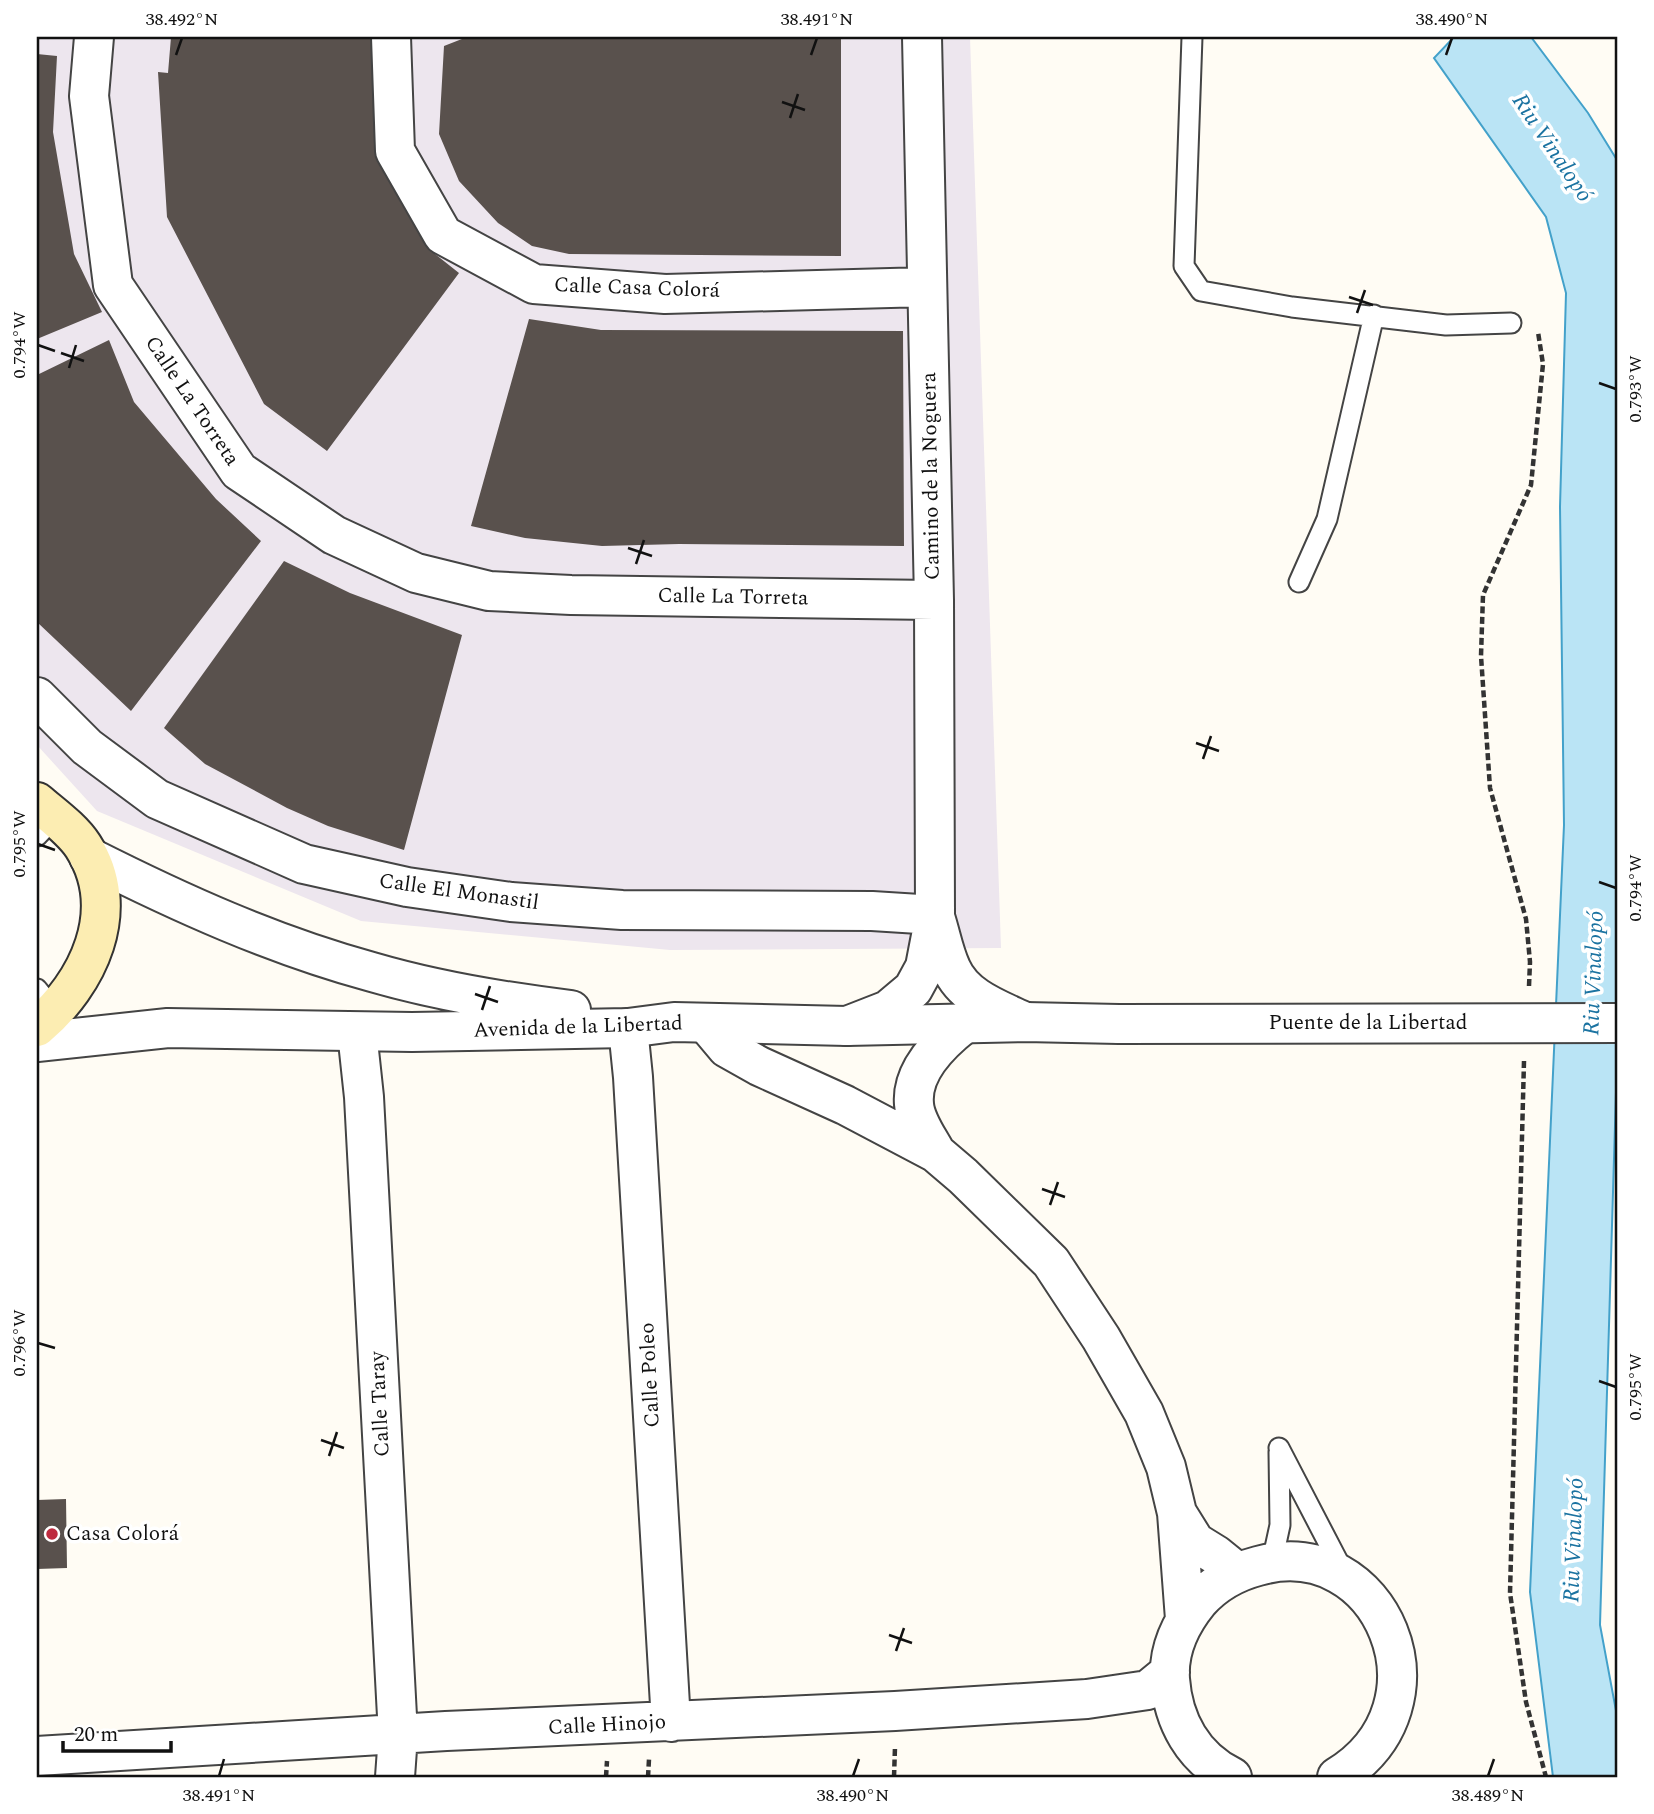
<svg xmlns="http://www.w3.org/2000/svg" width="1654" height="1814" font-family="Spectral,serif">
  <style>
    .industrial { fill: #ede6ee }
    .water { fill: #bae4f5; stroke: #43a1ca; stroke-width: 2 }
    .building { fill: #59514d }
    .lines { fill: none; stroke-linecap: round; stroke-linejoin: round }
    .service-casing { stroke: #444; stroke-width: 23 }
    .minor-casing { stroke: #444; stroke-width: 42 }
    .tertiary-casing { stroke: #444; stroke-width: 42 }
    .secondary-casing { stroke: #333; stroke-width: 42 }
    .path { stroke: #333; stroke-width: 4.5; stroke-dasharray: 7 3.5; stroke-linecap: butt }
    .service { stroke: #fff; stroke-width: 19 }
    .minor { stroke: #fff; stroke-width: 38 }
    .tertiary { stroke: #fff; stroke-width: 38 }
    .secondary { stroke: #fcedb2; stroke-width: 38 }
    .tertiary-bridge-casing { stroke: #444; stroke-width: 42; stroke-linecap: butt }
    .tertiary-bridge { stroke: #fff; stroke-width: 38 }
    .ticks { fill: none; stroke: #111; stroke-width: 2.5 }
    .poi-dot { fill: #be2b3f; stroke: #fff; stroke-width: 2.5 }
    .labels { text-anchor: middle; dominant-baseline: central; stroke-width: 7; stroke-linejoin: round; paint-order: stroke }
    .street-label { font-size: 21px; fill: #111; stroke: #fff }
    .poi-label { font-size: 21px; fill: #111; stroke: #fff; text-anchor: start }
    .water-label { font-size: 23px; font-style: italic; fill: #1b73a1; stroke: #fff }
    .neatline { fill: none; stroke: #111; stroke-width: 2.5 }
    .ticks-label { font-size: 18px; text-anchor: middle; fill: #111 }
  </style>
  <rect width="100%" height="100%" fill="#fffcf4"/>
  <path class="industrial" d="M37 37H970L1001 948 670 950 361 921 97 811 37 745Z"/>
  <path class="water" d="M1454 37H1531L1588 113 1617 160V1059L1600 1625 1617 1716V1777H1553L1530 1592 1564 825 1560 507 1566 293 1546 217 1434 58Z"/>
  <path class="building" d="M171 37H376L372 85 385 159 417 229 435 254 459 273 327 451 264 404 167 217 158 72 168 73Z
    M467 37H841V256L569 254 532 246 498 223 459 181 439 134 444 46Z
    M37 54 57 56 53 132 74 254 102 312 37 339Z
    M529 319 601 330 903 331 904 546 679 544 602 546 525 538 471 526Z
    M109 340 134 402 216 499 261 541 131 711 37 622V375Z
    M284 561 350 593 462 635 404 850 328 826 287 808 205 764 164 728Z
    M66 1499 67 1568 37 1569V1500Z"/>
  <g class="lines">
    <defs>
      <path id="service" d="M1192 37 1184 266 1201 291 1292 307 1446 325 1511 323
        M1299 582 1327 519 1374 315
        M37 836 55 817
        M37 989 55 1011
        M1279 1448 1344 1573
        M1272 1562 1280 1525 1279 1452"/>
      <path id="minor" d="M94 37 89 96 113 285 239 471 334 535 416 573 489 591 571 595 934 600
        M391 37 395 151 443 235 534 284 665 294 927 287
        M37 697 87 747 157 799 304 864 407 887 511 902 622 910 872 911 935 915
        M936 920C941 936 944 953 951 968 964 998 998 1009 1025 1022
        M706 1023 727 1048 759 1066 845 1105 936 1153 963 1176 1051 1262 1101 1338 1144 1413 1166 1467 1177 1513 1185 1619
        M847 1026 888 1010 913 989 925 967 935 915 934 600 922 37
        M628 1028 633 1077 671 1722
        M357 1032 364 1097 398 1735 395 1777
        M936 1153C928 1138 915 1121 914 1104 911 1071 941 1042 964 1024
        M1177 1513 1195 1542 1216 1555 1237 1572
        M37 1756 446 1731 895 1711 1087 1699 1148 1690 1170 1672
        M1232 1777C1193 1758 1173 1721 1170 1679 1168 1649 1181 1623 1199 1601 1215 1583 1235 1572 1258 1566 1381 1531 1456 1705 1337 1777"/>
      <path id="tertiary" d="M89 857C180 903 273 945 372 972 437 991 504 1002 571 1010
        M37 1042 168 1028 412 1032 628 1028 674 1022 847 1026 1025 1022 1119 1024"/>
      <path id="secondary" d="M37 802C52 815 72 829 83 846 124 910 88 984 37 1027"/>
    </defs>
    <use href="#service" class="service-casing"/>
    <use href="#minor" class="minor-casing"/>
    <use href="#tertiary" class="tertiary-casing"/>
    <use href="#secondary" class="secondary-casing"/>
    <path class="path" d="M1529 986 1530 962 1526 919 1490 788 1481 656 1483 595 1531 485 1543 364 1538 332
      M1524 1061 1510 1593 1526 1702 1546 1777
      M606 1777 607 1761
      M648 1777 649 1759
      M894 1777 895 1747"/>
    <use href="#service" class="service"/>
    <use href="#minor" class="minor"/>
    <use href="#tertiary" class="tertiary"/>
    <use href="#secondary" class="secondary"/>
    <defs>
      <path id="tertiary-bridge" d="M1119 1024 1617 1023"/>
    </defs>
    <use href="#tertiary-bridge" class="tertiary-bridge-casing"/>
    <use href="#tertiary-bridge" class="tertiary-bridge"/>
  </g>
  <path class="ticks" d="M176 55 182 38M811 55 817 38M1446 55 1452 38M782 102 805 110M790 118 798 94M1349 297 1373 305M1357 313 1365 290M38 345 55 351M61 353 84 361M69 368 76 345M1599 383 1616 389M628 548 652 556M636 564 644 540M1196 743 1219 751M1203 759 1211 736M38 844 55 850M1599 882 1616 888M475 994 498 1002M482 1010 490 986M1042 1189 1065 1197M1050 1205 1058 1182M38 1343 55 1348M1599 1381 1616 1387M321 1440 344 1448M329 1456 337 1432M889 1635 912 1643M896 1651 904 1628M219 1776 224 1759M853 1776 859 1759M1488 1776 1494 1759"/>
  <circle class="poi-dot" cx="52" cy="1534" r="7"/>
  <g class="labels">
    <g class="street-label">
      <text transform="translate(637 288) rotate(2)">Calle Casa Colorá</text>
      <text transform="translate(192 401) rotate(56)">Calle La Torreta</text>
      <text transform="translate(931 476) rotate(-91)">Camino de la Noguera</text>
      <text transform="translate(733 597) rotate(1)">Calle La Torreta</text>
      <text transform="translate(459 892) rotate(8)">Calle El Monastil</text>
      <text x="1368" y="1023">Puente de la Libertad</text>
      <text transform="translate(578 1027) rotate(-2)">Avenida de la Libertad</text>
      <text transform="translate(650 1375) rotate(-93)">Calle Poleo</text>
      <text transform="translate(380 1404) rotate(-93)">Calle Taray</text>
      <text transform="translate(607 1725) rotate(-3)">Calle Hinojo</text>
    </g>
    <g class="poi-label">
      <text x="66" y="1534">Casa Colorá</text>
    </g>
    <g class="water-label">
      <text transform="translate(1552 148) rotate(56)">Riu Vinalopó</text>
      <text transform="translate(1594 973) rotate(-88)">Riu Vinalopó</text>
      <text transform="translate(1574 1540) rotate(-88)">Riu Vinalopó</text>
    </g>
  </g>
  <rect width="1654" height="1814" fill="none" stroke="#ffffff" stroke-width="77"/>
  <path d="M63 1741v10h108v-10" fill="none" stroke="#111111" stroke-width="3.5"/>
  <text x="74" y="1741" font-size="21" fill="#111111" stroke="#ffffff" stroke-width="5" paint-order="stroke">20 m</text>
  <rect x="38" y="38" width="1578" height="1738" class="neatline"/>
  <g class="ticks-label">
    <text x="182" y="25">38.492°N</text>
    <text x="817" y="25">38.491°N</text>
    <text x="1452" y="25">38.490°N</text>
    <text transform="translate(19 345) rotate(-90)" y="6">0.794°W</text>
    <text transform="translate(1635 389) rotate(-90)" y="6">0.793°W</text>
    <text transform="translate(19 844) rotate(-90)" y="6">0.795°W</text>
    <text transform="translate(1635 888) rotate(-90)" y="6">0.794°W</text>
    <text transform="translate(19 1343) rotate(-90)" y="6">0.796°W</text>
    <text transform="translate(1635 1387) rotate(-90)" y="6">0.795°W</text>
    <text x="219" y="1801">38.491°N</text>
    <text x="853" y="1801">38.490°N</text>
    <text x="1488" y="1801">38.489°N</text>
  </g>
</svg>
